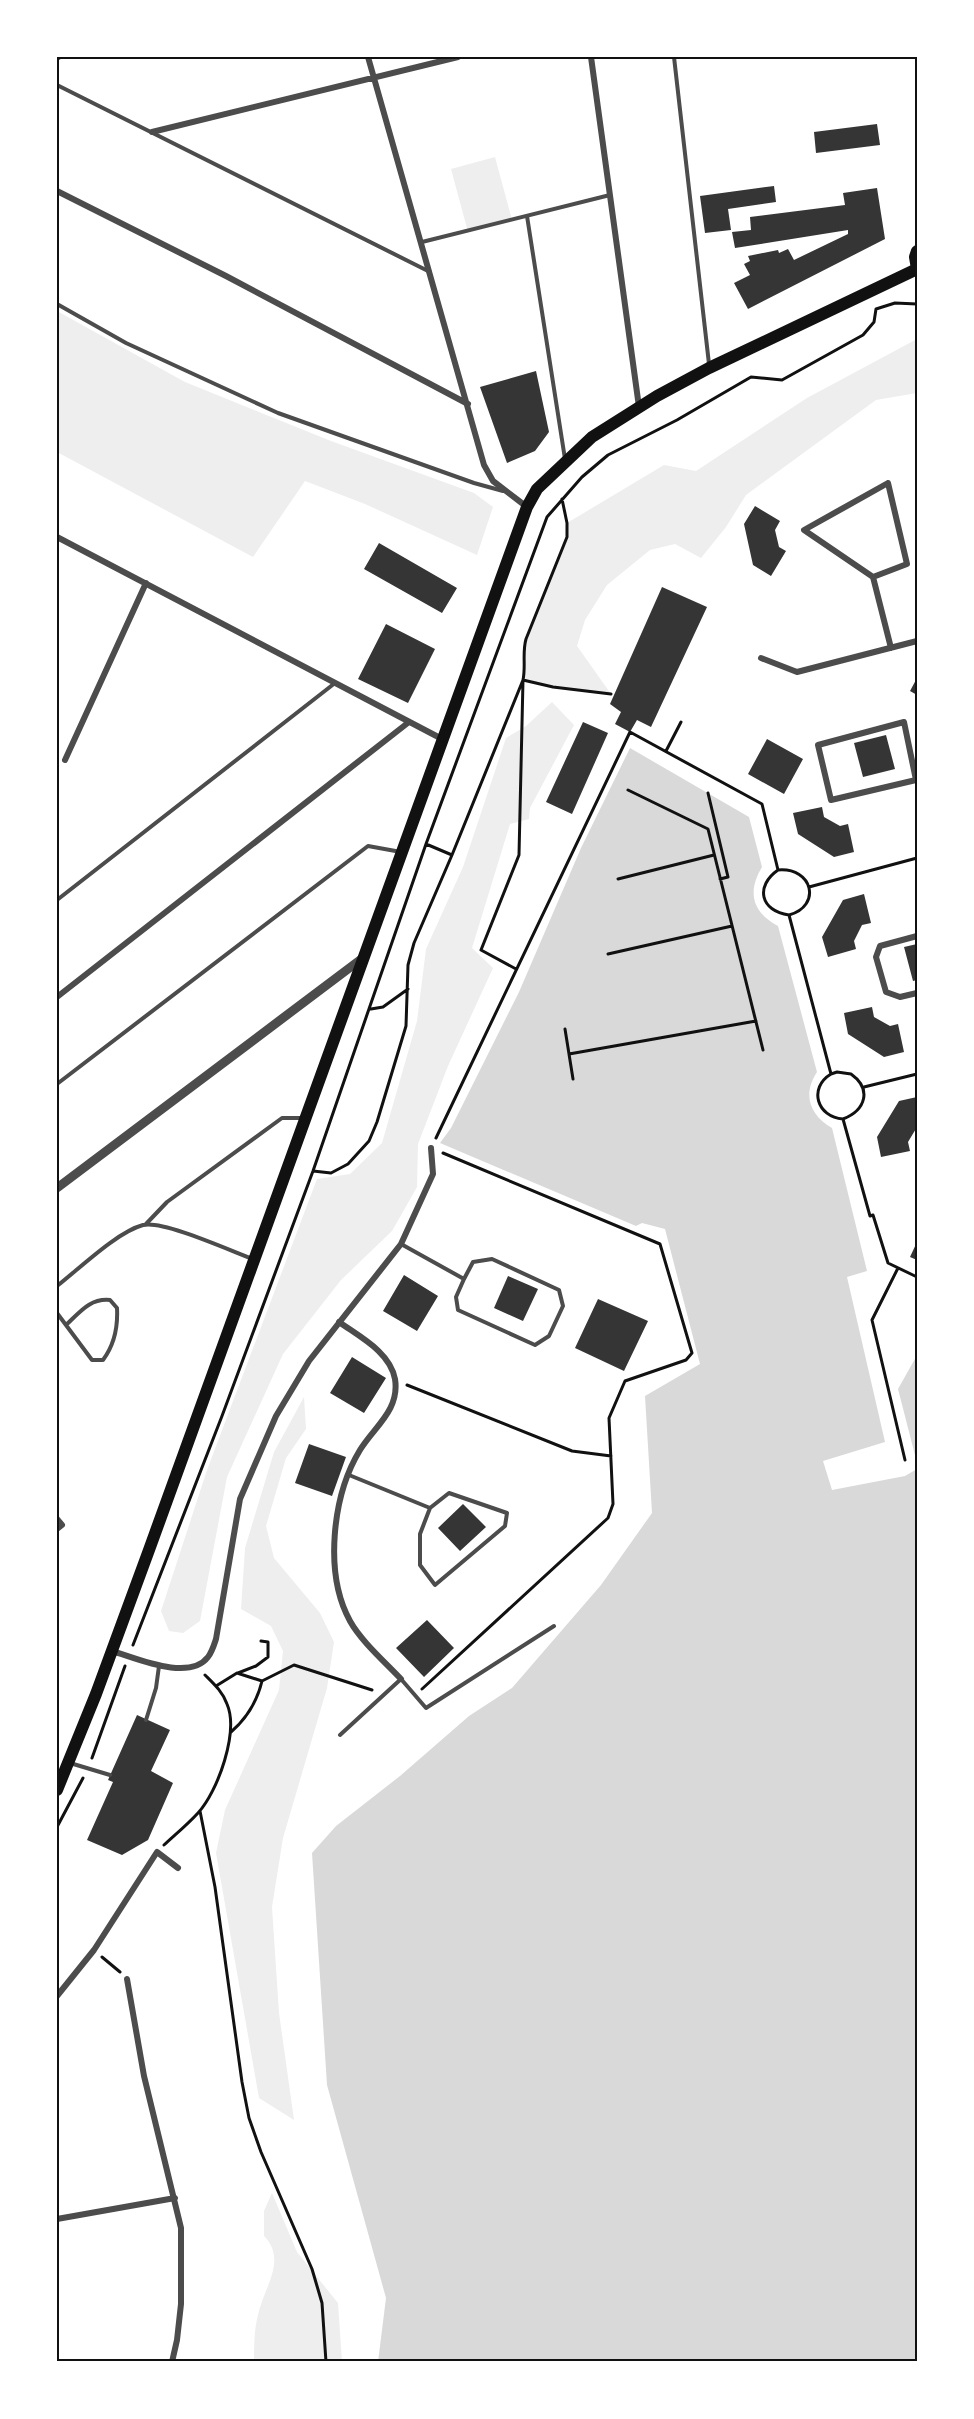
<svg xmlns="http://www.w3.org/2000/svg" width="974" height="2419" font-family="'Crimson Pro',serif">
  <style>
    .green { fill: #eee }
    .water { fill: #d9d9d9 }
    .building { fill: #353535 }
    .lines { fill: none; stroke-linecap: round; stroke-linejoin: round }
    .path { stroke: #111; stroke-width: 3 }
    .service { stroke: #4c4c4c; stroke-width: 4 }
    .minor { stroke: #4c4c4c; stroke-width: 6 }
    .tertiary { stroke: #4c4c4c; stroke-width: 9 }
    .primary { stroke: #111; stroke-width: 12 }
    .neatline { fill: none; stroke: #111; stroke-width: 2 }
  </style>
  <rect width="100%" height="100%" fill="#fff"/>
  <path class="green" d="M495 157 512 220 468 232 451 169Z
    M57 311 185 382 331 441 474 493 493 507 477 555 365 504 305 481 253 557 57 452Z
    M917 339V393L876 400 746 495 726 527 701 558 675 544 650 550 607 585 585 620 577 646 611 694 553 687 523 680 524 647 567 537V523L664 465 696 471 807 398Z
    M552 702 574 725 530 808 529 819 510 824 472 948 493 968 448 1066 418 1144 417 1187 392 1231 341 1280 283 1354 227 1477 200 1621 183 1633 169 1631 161 1611 207 1470 317 1179 350 1174 382 1143 417 1021 426 949 463 867 506 738 526 726Z
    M304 1397 306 1429 286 1458 266 1526 274 1558 320 1613 334 1642 327 1688 283 1838 272 1907 279 2013 294 2120 259 2098 216 1853 225 1810 279 1690 283 1651 271 1626 241 1609 245 1548 274 1452Z
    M272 2193 297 2252 338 2303 342 2362H254C254 2346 254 2330 258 2315 263 2289 288 2260 264 2236V2211Z"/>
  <path class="water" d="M630 748 749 817 762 867C747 892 752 912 778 926L817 1072C802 1095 810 1115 832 1128L867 1271 847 1277 885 1442 823 1461 832 1490 905 1476 917 1469V2362H378L386 2298 327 2085 312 1853 336 1826 400 1776 469 1716 512 1688 601 1585 652 1513 645 1396 700 1364 665 1229 642 1223 636 1226 440 1143 451 1128 519 992 581 848Z
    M916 1357H917V1463L898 1389Z"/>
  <path class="building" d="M877 124 880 145 816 153 814 132Z
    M774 186 776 202 728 209 731 230 705 233 700 196Z
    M877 188 885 239 748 309 734 283 750 275 744 264 750 261 748 256 778 250 779 253 788 249 794 260 848 234V230L735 248 732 232 751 230 750 217 845 205 843 193Z
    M536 371 549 432 535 451 507 463 480 387Z
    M755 506 780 521 775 530 779 547 786 551 771 576 753 565 744 524Z
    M379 543 457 588 442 613 364 569Z
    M662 587 707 607 651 727 637 720 630 732 615 724 621 712 610 704Z
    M386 624 435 649 408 703 358 679Z
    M917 678V695L910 691Z
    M583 722 608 733 572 814 546 802Z
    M886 735 895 769 863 777 854 743Z
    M767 739 803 759 784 794 748 774Z
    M822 807 824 817 840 826 848 824 854 852 834 857 798 834 793 813Z
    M864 894 871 923 862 925 854 941 856 949 828 957 822 937 843 900Z
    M917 944V980L913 981 904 947Z
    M872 1007 874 1017 890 1026 898 1024 904 1052 884 1057 848 1034 844 1013Z
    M917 1097V1127L908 1142 910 1151 881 1157 877 1137 899 1101Z
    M917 1242V1260L910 1257Z
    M404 1275 438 1296 417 1331 383 1311Z
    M508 1276 538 1289 523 1321 494 1308Z
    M598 1299 648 1321 624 1371 575 1348Z
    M352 1357 386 1378 364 1413 330 1393Z
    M309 1444 346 1457 332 1496 295 1483Z
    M463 1504 486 1527 460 1551 438 1528Z
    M427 1620 454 1648 424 1677 396 1648Z
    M137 1715 170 1730 151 1771 173 1783 148 1840 122 1855 87 1840 113 1782 108 1780Z"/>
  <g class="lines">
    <path class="path" d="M666 751 681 722
      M628 790 708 829 763 1050
      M708 793 728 877 720 879
      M452 855 523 680C526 666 522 653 526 639L567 537V523L562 499
      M778 870C813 867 822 906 789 915
      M618 879 714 855
      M809 887 917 858
      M608 954 732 926
      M516 969 481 950 519 855 523 680 553 687 611 694
      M371 1009 383 1007 408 989
      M565 1029 573 1079
      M569 1054 756 1021
      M831 1074 837 1072 851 1074C872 1089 866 1110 843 1119
      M864 1087 917 1074
      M436 1138 630 732 762 804 778 870C755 886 760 911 789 915L831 1074C808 1088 817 1117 843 1119L870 1216 873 1215 888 1263 917 1277
      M313 1171 331 1173 348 1164 369 1141 377 1122 406 1026 408 965 414 943 452 855 426 844
      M898 1268 872 1320 905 1460
      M407 1385 572 1451 611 1456
      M133 1645 222 1416 313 1171 426 844 547 517 582 477 608 455 677 420 751 377 782 380 863 335 874 322 876 309 895 303 917 304
      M238 1673 256 1666 268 1657V1642L261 1641
      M216 1686 237 1673 262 1681 294 1665 372 1690
      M422 1689 608 1518 613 1504 609 1418 625 1381 686 1360 692 1353 660 1244 443 1153
      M231 1732C247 1718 257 1702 262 1681
      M92 1758 125 1666
      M200 1811 215 1887 242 2082 249 2118 261 2152 312 2269 322 2303 326 2362
      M57 1827 83 1778
      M164 1845C176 1834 188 1824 198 1813 218 1791 239 1732 227 1704 223 1692 213 1683 205 1675
      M102 1957 120 1972"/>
    <path class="service" d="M674 57 709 364
      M57 59 60 57
      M57 85 430 272
      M527 216 565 459
      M422 242 610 195
      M57 304 126 343 278 413 474 483 503 491
      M57 900 335 683
      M57 1084 368 846 401 852
      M146 1224 167 1202 282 1118H303
      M401 1244 464 1279 473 1262 492 1259 559 1290 563 1306 549 1336 535 1345 458 1310 456 1297 464 1279
      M57 1286C80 1268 117 1232 143 1225 163 1220 231 1251 253 1259
      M57 1313 92 1360H103C115 1344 118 1327 117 1308L110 1300C90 1298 80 1312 66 1325
      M349 1475 430 1508 449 1493 507 1513 505 1526 435 1585 420 1565V1534L430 1508
      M146 1720 156 1688 159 1666
      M340 1735 401 1679 426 1708 554 1626
      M70 1763 110 1775"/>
    <path class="minor" d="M368 57 484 465 493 481 527 507
      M591 57 639 407
      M152 132 458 57
      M57 191 226 276 468 404
      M57 537 444 740
      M873 577 907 564 888 483 804 530 873 577 891 648
      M761 658 797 672 917 641
      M904 722 916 780 831 800 818 745Z
      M65 760 146 583
      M917 936 880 946 876 957 886 992 900 997 917 993
      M57 997 409 722
      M339 1322C360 1337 390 1352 395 1379 400 1410 374 1427 360 1450 332 1496 324 1574 350 1621 361 1641 385 1662 401 1679
      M57 1519 62 1525 57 1529
      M112 1651C136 1658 189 1682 208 1657 212 1652 214 1645 216 1639L240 1499 276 1416 309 1361 401 1244 433 1174 431 1148
      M127 1979 144 2076 181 2228V2304L177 2340 172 2362
      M57 1996 94 1950 157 1852 178 1868
      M57 2219 175 2198"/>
    <path class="tertiary" d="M57 1188 364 957"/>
    <path class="primary" d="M917 251 915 257 917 269
      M57 1790 96 1694 149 1550 527 507 537 489 592 437 657 396 709 368 917 269"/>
  </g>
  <rect width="974" height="2419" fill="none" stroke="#ffffff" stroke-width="117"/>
  <rect x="58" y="58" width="858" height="2302" class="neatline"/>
</svg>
